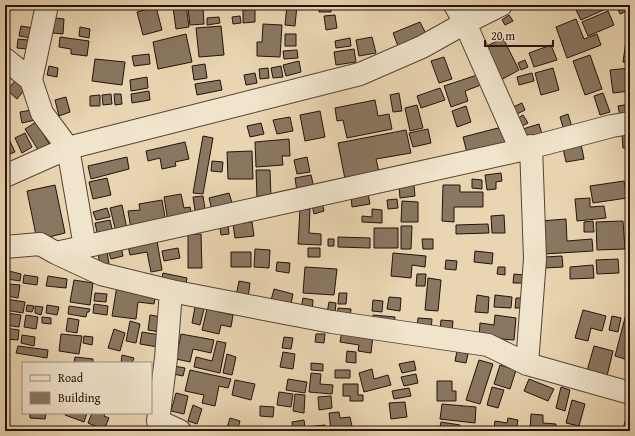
<svg xmlns="http://www.w3.org/2000/svg" width="635" height="436" font-family="'Gentium Book Plus',serif">
  <style>
    .building { fill: #8a7761; stroke: #23120b }
    .lines { fill: none; stroke-linecap: round; stroke-linejoin: round }
    .street-casing { stroke: #544334; stroke-width: 24 }
    .street { stroke: #f1e4cc; stroke-width: 22 }
  </style>
  <rect width="100%" height="100%" fill="#e9d5b1"/>
  <filter id="stains"><feTurbulence type="fractalNoise" baseFrequency=".005" numOctaves="4"/><feColorMatrix values="0 0 0 0 .2 0 0 0 0 .09 0 0 0 0 .02 0 0 0 .5 -.17"/></filter>
  <radialGradient id="worn" r=".72"><stop offset=".6" stop-color="#630" stop-opacity="0"/><stop offset="1" stop-color="#630" stop-opacity=".3"/></radialGradient>
  <path class="building" d="M186 5 189 27 176 29 173 7Z
    M287 5H297L295 26 285 25Z
    M319 5H331V12H319Z
    M583 5H606L608 8 581 20 575 8Z
    M616 5H630V10L620 14Z
    M156 7 162 30 143 35 137 12Z
    M203 8 204 24 190 25 188 9Z
    M255 9V22L243 23V10Z
    M608 11 614 25 588 36 582 22Z
    M335 15 337 28 326 30 324 16Z
    M509 15 513 21 505 25 502 20Z
    M240 16 241 23 233 24 232 17Z
    M219 17 220 23 207 25V18Z
    M55 18 64 19 63 34 53 33Z
    M576 19 584 39 597 34 601 45 567 58 556 27Z
    M420 22 426 34 398 46 393 33Z
    M263 24 282 25 280 57 257 56V42H262Z
    M21 26 39 29 37 39 19 36Z
    M221 26 224 55 199 57 196 28Z
    M80 27 90 29 89 38 79 36Z
    M186 34 192 62 158 69 153 42Z
    M285 34H296V46H285Z
    M60 37 89 41 87 56 71 54V49L59 47Z
    M372 37 376 53 359 56 356 40Z
    M350 38 351 46 336 48 335 41Z
    M503 38 519 70 499 81 483 48Z
    M18 39 28 40 27 49 17 48Z
    M626 41H630V63L623 62Z
    M551 45 557 60 534 67 529 53Z
    M354 49 356 62 336 65 334 52Z
    M297 50 298 58 284 59 283 51Z
    M149 54 150 64 134 66 132 56Z
    M590 55 602 89 585 95 573 61Z
    M444 57 452 79 439 83 431 61Z
    M95 59 125 62 122 85 92 81Z
    M525 60 528 67 521 70 518 63Z
    M299 61 301 72 286 76 283 65Z
    M205 64 207 78 194 80 192 66Z
    M49 66 58 68 57 77 47 75Z
    M281 66 283 77 273 78 271 68Z
    M268 68 269 78 260 79 259 69Z
    M553 68 559 90 541 95 535 73Z
    M630 68V91L613 93 610 70Z
    M255 73 257 83 246 85 244 75Z
    M532 73 534 81 519 85 517 77Z
    M477 75 481 85 465 91 468 101 451 107 444 86Z
    M147 77 148 88 131 91 130 80Z
    M220 80 222 90 197 95 195 84Z
    M15 81 25 89 17 99 7 90Z
    M440 88 445 100 421 108 417 96Z
    M149 91 150 100 132 103 131 94Z
    M399 93 402 111 393 112 390 95Z
    M603 93 610 112 600 115 594 96Z
    M111 94 112 104 103 105 102 95Z
    M114 94H121L122 104 115 105Z
    M100 95V106H90V96Z
    M66 97 70 112 59 116 55 100Z
    M375 100 378 116 389 114 392 129 347 138 343 120 337 121 335 108Z
    M522 103 525 110 517 114 513 107Z
    M630 104V114L620 116 618 106Z
    M417 105 423 128 410 131 405 108Z
    M466 106 471 122 457 127 452 111Z
    M32 110 35 120 22 123 20 112Z
    M320 111 325 137 305 141 300 115Z
    M568 114 572 127 564 130 560 117Z
    M523 115 528 123 520 127 515 120Z
    M290 117 293 131 277 134 273 120Z
    M36 122 53 150 42 156 25 129Z
    M261 123 264 134 250 137 247 126Z
    M539 124 542 134 526 139 523 129Z
    M502 127 506 143 467 153 463 137Z
    M428 129 431 143 413 147 409 133Z
    M406 130 411 153 376 159 379 172 345 179 338 143Z
    M25 133 32 147 22 153 15 138Z
    M630 134V148H623L622 135Z
    M203 136 213 138 203 194 193 193Z
    M8 137 15 152 5 156V138Z
    M289 139 290 156H282L283 165 256 167 255 142Z
    M185 142 189 159 175 162 176 166 162 169 160 158 148 161 146 151Z
    M581 144 584 159 566 162 563 148Z
    M252 151 253 179H228L227 152Z
    M127 157 129 169 91 179 88 166Z
    M307 157 310 172 297 174 294 160Z
    M212 161 223 162 222 172 211 171Z
    M256 170H270L271 198 257 199Z
    M501 173 502 181 496 182V189L487 190 485 175Z
    M311 175 314 188 297 191 295 178Z
    M107 178 111 195 93 199 89 182Z
    M472 179 482 180V189L472 188Z
    M624 181 627 198 593 203 590 186Z
    M55 185 65 233 37 240 27 191Z
    M414 185 415 196 400 198 399 186Z
    M443 185H460V192H483V207H454V222L442 221Z
    M229 193 234 209 213 214 209 198Z
    M368 193 370 204 352 207 351 195Z
    M181 194 184 208 190 207 192 217 168 222 164 197Z
    M203 196 206 216 196 217 193 197Z
    M590 198V207L604 206 606 218 577 221 575 199Z
    M397 199 398 208 388 209 387 200Z
    M162 200 166 223 131 229 128 211 140 210 139 204Z
    M402 201 418 202V222H401Z
    M322 202 324 211 314 214 312 205Z
    M122 205 127 229 116 232 110 208Z
    M107 208 110 217 96 220 93 212Z
    M300 209H310L309 233 321 234V245L298 244Z
    M372 209 382 210V223L362 222V216L372 217Z
    M504 215 505 233H492L491 216Z
    M566 219 567 241 592 239 593 251 544 254 541 221Z
    M110 220 113 233 98 237 95 223Z
    M593 221 594 232H584V222Z
    M623 221 625 249 597 250 596 222Z
    M252 222 254 236 235 238 233 224Z
    M488 224 489 233 456 234V225Z
    M228 226 229 234 221 235 220 227Z
    M401 226H412L411 249H401Z
    M374 228H398V248H374Z
    M188 234H201L202 268H188Z
    M338 237 370 238V248L338 247Z
    M328 239H334V246H328Z
    M422 239H433V249H423Z
    M157 241 162 270 151 272 147 252 130 255 128 246Z
    M121 247 123 256 111 259 108 250Z
    M178 248 180 258 164 261 162 251Z
    M308 248H320V257H308Z
    M255 249 270 250 269 268 254 267Z
    M475 251 493 253 492 264 474 262Z
    M107 252 110 269 101 271 98 253Z
    M231 252H251V267H231Z
    M393 253 426 256 425 267 412 265 411 278 391 276Z
    M562 256 563 267 545 268V257Z
    M618 259 619 273 597 274 596 260Z
    M446 260 457 261 456 270 445 269Z
    M277 262 290 263 289 273 276 271Z
    M593 265 594 278 570 279V267Z
    M305 267 337 269 334 295 303 293Z
    M498 267H505V275L497 274Z
    M9 271 21 274 20 281 7 279Z
    M163 273 187 278 185 289 161 283Z
    M417 274H426L425 286H416Z
    M514 274 524 275 523 283H513Z
    M24 275 38 277 37 285 23 283Z
    M48 276 67 279 66 288 46 286Z
    M428 278 441 280 438 311 425 310Z
    M74 280 93 283 90 305 70 302Z
    M239 281 250 283 248 298 236 296Z
    M9 284 20 285 18 298 7 296Z
    M117 286 156 292 154 304 138 302 136 319 112 316Z
    M274 289 293 294 290 308 270 304Z
    M95 293 107 294 106 302 94 301Z
    M339 293H347L346 304H338Z
    M477 295 489 297 488 313 475 312Z
    M495 295 512 297 511 308 494 307Z
    M389 297 401 298 400 311 387 309Z
    M303 298 313 300 312 311 301 309Z
    M516 298H523L522 308H515Z
    M6 299 25 302 23 313 5 310Z
    M373 300 383 301 382 312 372 311Z
    M329 302 336 303 335 313H327Z
    M94 304 108 306 107 315 93 313Z
    M27 305 34 306 32 312 26 311Z
    M47 305 59 307 57 315 46 313Z
    M35 306 43 307 41 315 35 313Z
    M69 306 90 309 89 312H87L86 317 68 314Z
    M195 307 204 309 200 325 192 323Z
    M338 308 351 309 350 319 337 317Z
    M207 309 233 315 231 327 221 325 219 334 202 330Z
    M583 310 606 316 602 331 591 328 588 341 575 338Z
    M6 313 21 315 19 327 5 325Z
    M626 314 630 315V354L628 360 615 356Z
    M26 315 38 317 36 329 24 327Z
    M150 315 162 317 160 332 148 330Z
    M373 315 395 317 394 326 372 324Z
    M495 315 516 318 514 340 479 337 480 323 494 325Z
    M612 316 621 318 618 332 609 330Z
    M42 317 51 318V324L42 323Z
    M68 318 79 320 77 333 66 331Z
    M418 318 432 319 431 330 417 329Z
    M441 320 453 321 452 332 440 331Z
    M130 321 140 324 136 343 126 341Z
    M5 328 19 330 18 340 5 339Z
    M114 329 125 333 120 351 108 348Z
    M342 331 373 335 371 353 358 351 359 345 340 342Z
    M142 332 160 335 158 347 140 344Z
    M61 334 82 336 79 354 59 351Z
    M181 334 214 340 211 353 193 349 190 362 176 359Z
    M316 334H325L324 343 315 342Z
    M22 335 35 337 34 346 21 343Z
    M84 336 93 337 92 345 83 343Z
    M284 337 293 338 291 349 282 348Z
    M217 341 226 343 220 373 194 367 196 357 212 361Z
    M18 346 48 350 47 358 16 353Z
    M594 346 613 351 607 376 587 371Z
    M347 351 356 352V363L346 362Z
    M457 351 468 354 466 363 455 361Z
    M283 352 295 354 293 369 280 367Z
    M227 354 236 357 232 375 223 373Z
    M122 355 134 358 132 363H121Z
    M75 357 93 359V363H74Z
    M479 360 493 364 480 404 466 400Z
    M414 361 416 370 402 373 399 364Z
    M311 363 323 364V371L311 370Z
    M500 365 516 370 510 389 494 384Z
    M174 366 185 368 183 376 173 374Z
    M372 369 374 379 388 375 391 385 364 392 359 373Z
    M190 370 231 379 228 388 219 386 215 406 202 403 204 395 185 391Z
    M335 370H350V378H335Z
    M311 373 321 374 320 384 333 385 332 394 309 392Z
    M416 374 418 383 404 386 401 377Z
    M288 379 307 382 305 393 286 390Z
    M529 379 554 389 548 401 524 391Z
    M235 380 255 384 251 400 232 395Z
    M437 381H452V391H456V401H437Z
    M343 384H358V395H363V401H350V396H343Z
    M492 387 504 390 498 408 487 405Z
    M561 387 570 390 565 411 556 408Z
    M409 388 411 396 394 399 392 391Z
    M279 392 293 394 291 407 277 405Z
    M176 393 188 396 184 414 171 411Z
    M295 394 305 395 304 413 293 411Z
    M331 396 332 408 319 410 318 397Z
    M572 400 585 404 579 426 566 423Z
    M405 402 407 417 391 419 389 403Z
    M442 404 476 407 475 423 440 419Z
    M193 405 202 409 197 424 188 421Z
    M260 406 274 407 273 417 260 416Z
    M629 411H630V431H622Z
    M339 412 340 418 350 417 353 431H331L329 413Z
    M30 413H46L45 419 30 418Z
    M66 413H87L84 422 65 415Z
    M92 413H105L104 416 109 418 104 430 88 423Z
    M531 414 543 415V423L556 424 555 431H530Z
    M230 418 240 421 237 431 227 428Z
    M508 418 518 420 516 431H486V428L494 429 495 421 507 423Z
    M304 420 305 427 325 425 326 431H293L292 422Z
    M441 422 460 425 459 431H439Z
    M6 423 16 431H5Z"/>
  <g class="lines">
    <defs>
      <path id="street" d="M47 5 31 80 42 113 68 148 85 247
        M455 5 465 23 521 150
        M5 59 31 80
        M5 176 68 148 360 74 422 47 465 23 501 5
        M5 247 40 244 56 253 521 150 612 126 630 123
        M56 253 101 274 171 291 332 322 488 345 527 364 630 393
        M171 291 166 358 158 421 180 431
        M527 364 535 259 531 146"/>
    </defs>
    <use href="#street" class="street-casing"/>
    <use href="#street" class="street"/>
  </g>
  <rect width="635" height="436" fill="none" stroke="#e9d5b1" stroke-width="20"/>
  <rect x="6" y="6" width="623" height="424" fill="none" stroke="#23120b" stroke-width="2"/>
  <rect x="10" y="10" width="615" height="416" fill="none" stroke="#23120b"/>
  <rect x="22" y="362" width="130" height="52" fill="#f1e4cc" stroke="#9f907f"/>
  <rect x="30" y="375" width="20" height="6" fill="#f1e4cc" stroke="#9f907f"/>
  <text x="58" y="382" font-size="12" fill="#23120b">Road</text>
  <rect x="30" y="392" width="20" height="12" fill="#8a7761" stroke="#9f907f"/>
  <text x="58" y="402" font-size="12" fill="#23120b">Building</text>
  <path d="M485 40v6h68v-6" fill="none" stroke="#23120b" stroke-width="2"/>
  <text x="491" y="40" font-size="12" fill="#23120b" stroke="#f1e4cc" stroke-width="3" paint-order="stroke">20 m</text>
  <rect width="100%" height="100%" filter="url(#stains)"/>
  <rect width="100%" height="100%" fill="url(#worn)"/>
</svg>
